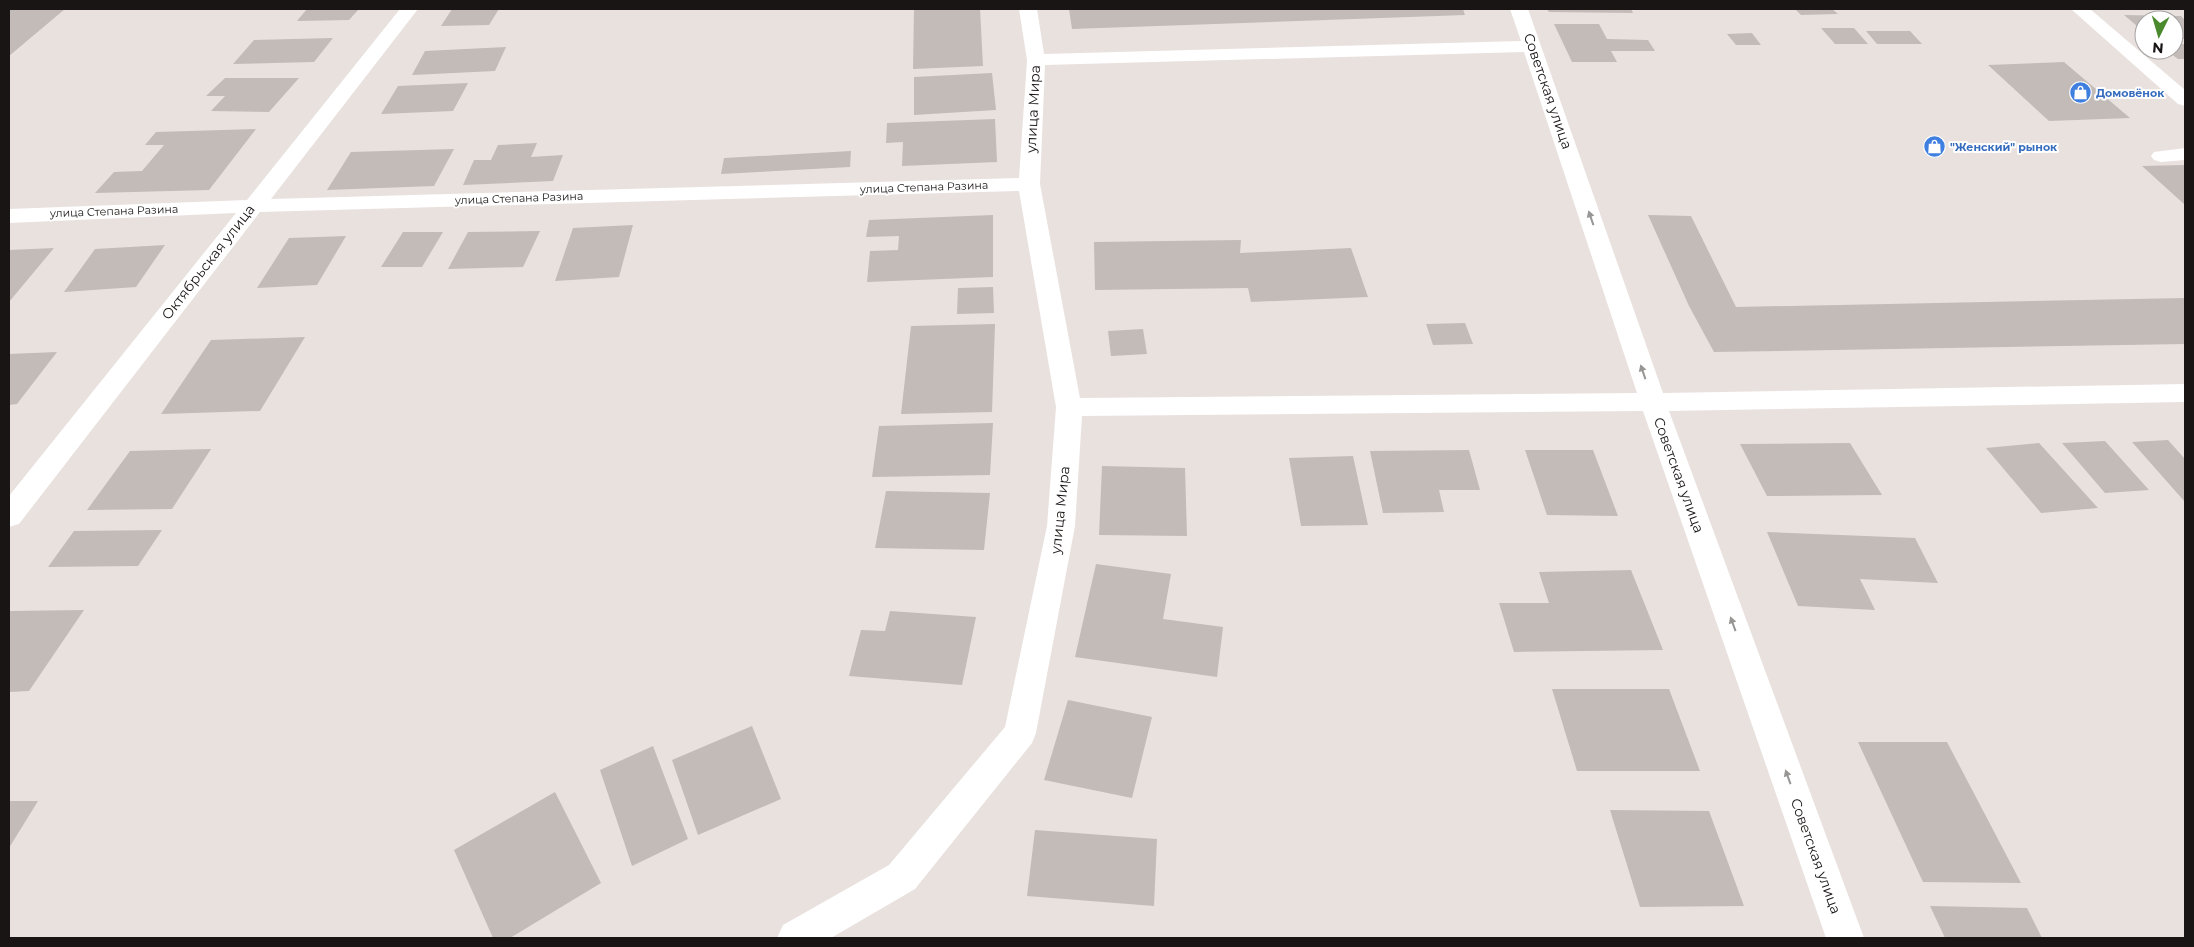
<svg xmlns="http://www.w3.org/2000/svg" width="2194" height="947" font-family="Montserrat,sans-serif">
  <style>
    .building { fill: #c2bbb8 }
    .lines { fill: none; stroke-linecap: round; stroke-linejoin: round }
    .minor { fill: #fff; fill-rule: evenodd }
    .oneway { fill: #979695 }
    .labels { text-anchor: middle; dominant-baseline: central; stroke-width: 4; stroke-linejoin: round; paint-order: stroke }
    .far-shop-label { font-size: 11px; font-weight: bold; fill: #366cbe; stroke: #fff; text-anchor: start }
    .far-street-label { font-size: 11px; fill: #181514; stroke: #fff }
    .street-label { font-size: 14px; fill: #181514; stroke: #fff }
  </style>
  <rect width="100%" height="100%" fill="#e9e1de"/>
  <path class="building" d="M9 9H65L9 56Z
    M307 9H359L349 20 297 21Z
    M452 9H499L489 25 441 26Z
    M914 9H980L983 66 913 69Z
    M1069 9H1463L1465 15 1072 29Z
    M1547 9H1631L1633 13 1549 12Z
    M1795 9H1832L1838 14 1801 15Z
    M2124 15 2181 16 2185 20V39H2174V20H2144V32Z
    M1554 24H1599L1607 39 1648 40 1655 51H1611L1617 62H1572Z
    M1821 28H1854L1868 44H1835Z
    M1866 31H1910L1922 44H1877Z
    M1752 33 1761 45H1736L1727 34Z
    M333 38 314 62 233 64 254 40Z
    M2174 44H2185V59H2178L2166 50H2174Z
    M506 47 495 71 412 75 425 51Z
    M2064 62 2130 118 2049 121 1988 65Z
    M992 73 996 110 914 115V77Z
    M225 78H299L269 112 211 111 225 96H206Z
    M468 83 453 111 381 114 398 86Z
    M995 119 997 162 902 166 903 142 886 143 887 123Z
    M256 129 209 190 95 193 114 172 142 171 164 145H145L156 132Z
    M537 143 531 157 563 155 553 181 463 185 474 160H491L498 145Z
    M454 149 434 186 327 190 351 152Z
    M851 151 850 167 721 174 724 158Z
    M2185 165V205L2142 166Z
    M993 215V277L867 282 870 251 898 250 899 236 866 237 869 220Z
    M1648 215 1691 216 1736 307 2185 298V344L1714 352 1689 306Z
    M633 225 619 277 555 281 573 228Z
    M540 231 523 267 448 269 468 232Z
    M403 232H443L422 267H381Z
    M346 236 317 285 257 288 289 238Z
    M1241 240 1240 253 1351 248 1368 297 1251 302 1248 288 1095 290 1094 242Z
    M165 245 136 287 64 292 95 249Z
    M54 248 9 302V250Z
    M993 287 994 313 957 314 958 288Z
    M1465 323 1473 344 1433 345 1426 324Z
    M995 324 992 412 901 414 911 326Z
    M1143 329 1147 354 1111 356 1108 331Z
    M305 337 260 411 161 414 211 340Z
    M57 352 17 404 9 405V354Z
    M993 423 990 475 872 477 879 426Z
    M2168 440 2185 459V502L2132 442Z
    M2105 441 2149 490 2105 493 2062 443Z
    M1850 443 1882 495 1767 496 1740 444Z
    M2039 443 2098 508 2041 513 1986 448Z
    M211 449 172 509 87 510 130 451Z
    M1469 450 1480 490H1439L1444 512 1383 513 1370 451Z
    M1525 450H1593L1618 516 1547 515Z
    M1353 456 1368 525 1301 526 1289 458Z
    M1102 466 1185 468 1187 536 1099 535Z
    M886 491 990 493 984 550 875 548Z
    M162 530 138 566 48 567 74 531Z
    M1767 532 1915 538 1938 583 1860 579 1875 610 1798 606Z
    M1096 564 1171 574 1163 619 1223 627 1217 677 1075 657Z
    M1631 570 1663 650 1514 652 1499 603H1549L1539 572Z
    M84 610 29 691 9 692 10 611Z
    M890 611 976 617 962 685 849 676 861 630 885 631Z
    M1552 689H1669L1700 771H1577Z
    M1068 700 1152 717 1132 798 1044 780Z
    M752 726 781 799 698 835 672 760Z
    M1858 742H1947L2021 883 1923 882Z
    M653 746 688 839 632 866 600 770Z
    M555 792 601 883 510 938H493L454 850Z
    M9 801H38L9 848Z
    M1610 810 1709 811 1744 906 1640 907Z
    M1035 830 1157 839 1154 906 1027 896Z
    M1930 906 2027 908 2042 938H1945Z"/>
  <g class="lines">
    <path class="minor" d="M400 9H418L271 199 1019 178 1027 60 1019 9H1037L1044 54 1521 41 1510 9H1528L1663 393 2185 384V402L1669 411 1864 938H1826L1643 411 1082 416 1075 526 1036 733 1032 743 915 889 831 938H777L783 925 889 865 1005 727 1047 526 1056 407 1019 191 260 212 19 524 9 527V496L236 213 9 223V209L247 200ZM1524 52 1637 393 1080 398 1040 184 1045 65Z
      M2071 9H2090L2185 90V106L2178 104Z
      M2185 148V160L2161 162 2154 160 2151 156 2154 152Z"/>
  </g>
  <defs><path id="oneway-solid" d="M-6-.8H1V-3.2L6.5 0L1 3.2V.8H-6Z" transform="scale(1.25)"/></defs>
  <g class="oneway">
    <use href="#oneway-solid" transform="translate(1591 218) rotate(-109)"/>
    <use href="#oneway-solid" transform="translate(1643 372) rotate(-109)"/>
    <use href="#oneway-solid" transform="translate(1733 624) rotate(-110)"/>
    <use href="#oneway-solid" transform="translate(1788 777) rotate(-110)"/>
  </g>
  <defs>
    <symbol id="shop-disc" viewBox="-11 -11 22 22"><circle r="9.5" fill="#3f7fe0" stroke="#fff"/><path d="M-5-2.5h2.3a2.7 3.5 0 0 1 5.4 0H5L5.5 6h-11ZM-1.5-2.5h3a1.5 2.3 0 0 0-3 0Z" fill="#fff"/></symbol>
  </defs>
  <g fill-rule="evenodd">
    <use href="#shop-disc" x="2068" y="80" width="25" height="25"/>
    <use href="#shop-disc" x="1922" y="134" width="25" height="25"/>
  </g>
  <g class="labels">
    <g class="far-shop-label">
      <text x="2096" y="93">Домовёнок</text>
      <text x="1950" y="147">"Женский" рынок</text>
    </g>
    <g class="far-street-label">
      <text transform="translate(924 187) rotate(-2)">улица Степана Разина</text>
      <text transform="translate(519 198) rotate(-2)">улица Степана Разина</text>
      <text transform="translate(114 211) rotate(-2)">улица Степана Разина</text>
    </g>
    <g class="street-label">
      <text transform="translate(1548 91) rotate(71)">Советская улица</text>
      <text transform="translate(1033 109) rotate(-87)">улица Мира</text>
      <text transform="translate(208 262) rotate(-52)">Октябрьская улица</text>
      <text transform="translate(1679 475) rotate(70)">Советская улица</text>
      <text transform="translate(1060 510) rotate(-84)">улица Мира</text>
      <text transform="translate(1816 856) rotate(70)">Советская улица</text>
    </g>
  </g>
  <rect width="2194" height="947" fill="none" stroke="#181514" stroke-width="20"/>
  <g transform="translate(2159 35) rotate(185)"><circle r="24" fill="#ffffff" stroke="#a3a1a1"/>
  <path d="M0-4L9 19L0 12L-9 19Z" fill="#4a8a2c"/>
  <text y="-8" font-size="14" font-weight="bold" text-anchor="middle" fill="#181514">N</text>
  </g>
</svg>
